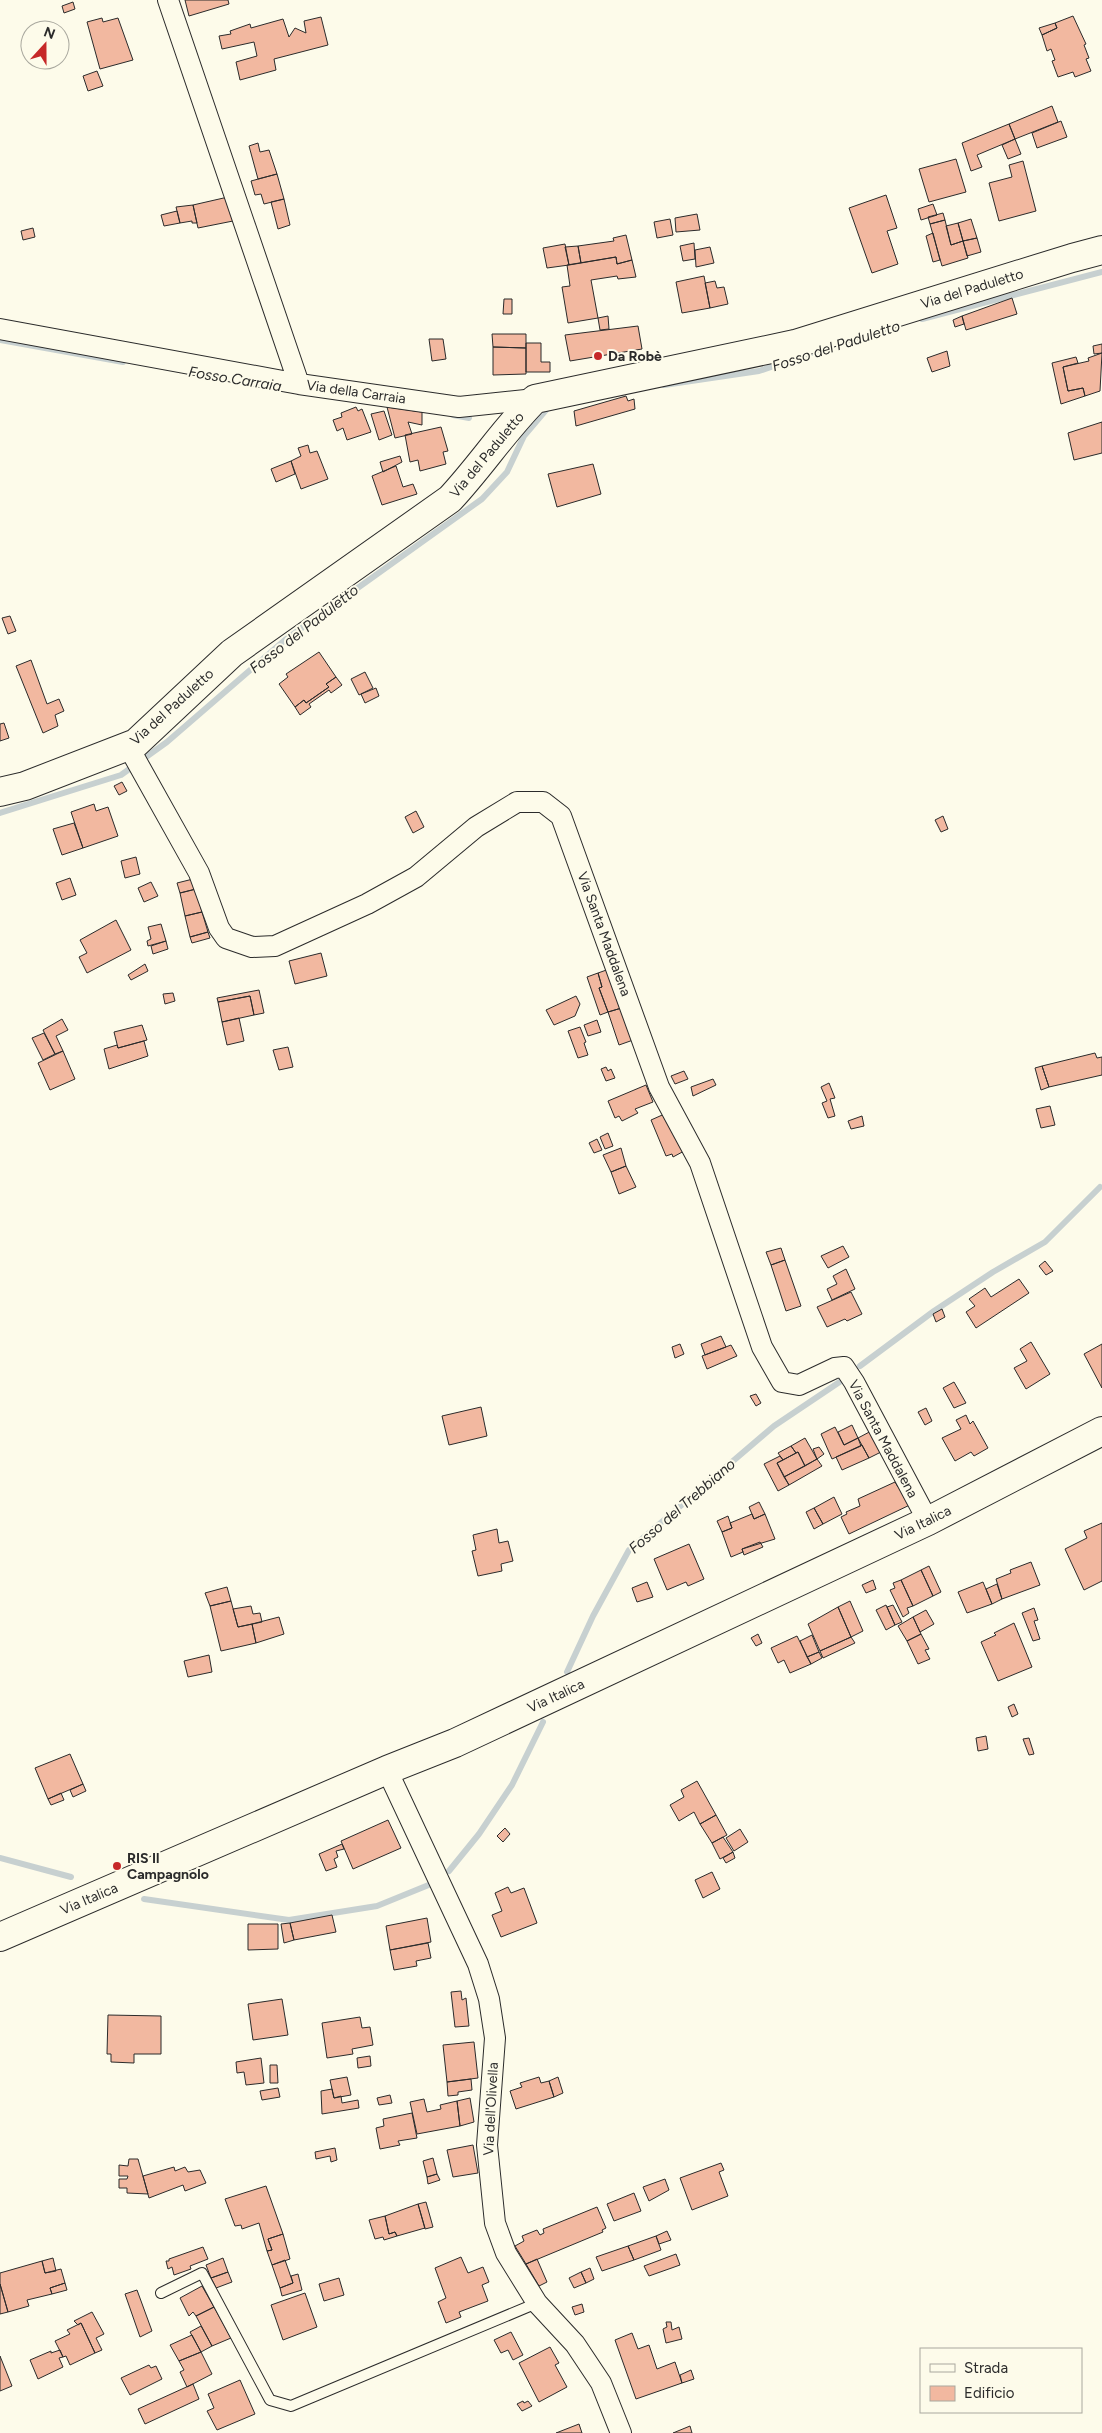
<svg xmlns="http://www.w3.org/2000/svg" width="1102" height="2433" font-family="Figtree,sans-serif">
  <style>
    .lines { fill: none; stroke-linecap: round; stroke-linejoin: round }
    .stream { stroke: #c7d0d0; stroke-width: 6 }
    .building { fill: #f2b8a0; stroke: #2b2b2b }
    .lane-casing { stroke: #2b2b2b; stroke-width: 12 }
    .street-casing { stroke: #2b2b2b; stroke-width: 22 }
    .secondary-casing { stroke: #2b2b2b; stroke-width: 30 }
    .lane { stroke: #fdfbea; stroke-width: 10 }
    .street { stroke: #fdfbea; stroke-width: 20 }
    .secondary { stroke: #fdfbea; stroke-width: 28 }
    .poi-dot { fill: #c62828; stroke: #fdfbea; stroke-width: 2 }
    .labels { text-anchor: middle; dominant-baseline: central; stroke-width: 4; stroke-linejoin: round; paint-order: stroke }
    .street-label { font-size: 14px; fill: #2b2b2b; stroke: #fdfbea }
    .poi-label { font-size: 14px; font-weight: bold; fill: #2b2b2b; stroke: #fdfbea; text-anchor: start }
    .water-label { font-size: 15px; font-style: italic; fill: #2b2b2b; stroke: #fdfbea }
  </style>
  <rect width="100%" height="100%" fill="#fdfbea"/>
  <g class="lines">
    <path class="stream" d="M922 319 1102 272
      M0 340 123 362
      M664 385 759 371 817 351
      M453 415 469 418
      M0 813 121 775 167 742 285 640 482 499 507 472 524 436 546 410
      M860 1366 934 1311 993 1272 1045 1242 1100 1187
      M567 1672 593 1616 629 1550 774 1426 844 1379
      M0 1858 71 1877
      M449 1871 479 1834 512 1785 543 1722
      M144 1899 289 1920 377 1906 431 1884"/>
  </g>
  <path class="building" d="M185 0H228L229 4 189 16Z
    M73 2 75 9 64 13 62 6Z
    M1073 16 1086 44 1084 45 1089 58 1086 59 1091 71 1075 77 1073 72 1058 77 1052 61 1055 60 1051 49 1047 51 1042 35 1057 28 1055 23Z
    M321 17 328 45 274 59 276 70 240 80 236 62 257 56 254 42 222 49 219 36 231 34 230 31 250 24 251 28 283 19 289 37 295 28 306 33 304 21Z
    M102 18 103 22 118 18 133 60 100 69 87 22Z
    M1055 23 1057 28 1042 35 1039 28Z
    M97 71 103 86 88 91 83 76Z
    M1052 106 1058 122 1015 139 1009 124Z
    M1061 121 1067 137 1037 148 1032 133Z
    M1009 124 1015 139 977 155 982 167 971 171 962 143Z
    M1015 139 1021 154 1008 159 1002 145Z
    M258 143 260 152 269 150 277 174 258 179 249 146Z
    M956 159 966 192 929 202 919 169Z
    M1023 161 1036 211 999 221 989 183 1012 177 1009 165Z
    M277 174 284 199 264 204 261 194 255 195 251 181Z
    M886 195 897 228 887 231 898 264 872 273 849 208Z
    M228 197 233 221 198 228 193 205Z
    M284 199 290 225 278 229 271 202Z
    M933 204 937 215 921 220 918 209Z
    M193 205 197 223H192V221L180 223 176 207Z
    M177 211 180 223 164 226 161 215Z
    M943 213 945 220 930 224 928 217Z
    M697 214 700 230 676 232 675 218Z
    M670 219 673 235 657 238 654 222Z
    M971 219 977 238 963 241 958 223Z
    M945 220 951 245 963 241 968 258 942 266 930 224Z
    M958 223 963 241 951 245 946 226Z
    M33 228 35 237 23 240 21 231Z
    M933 233 940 260 933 262 926 236Z
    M626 235 632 260 617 264 616 257 581 263 578 246 614 241 613 238Z
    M977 238 981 252 967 256 963 241Z
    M694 243 695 259 683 261 680 246Z
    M565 244 569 265 547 268 543 248Z
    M578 246 581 263 569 265 565 247Z
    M710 247 714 263 696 267 695 250Z
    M616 257 617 264 632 260 636 277 618 279 617 276 591 280 598 318 568 323 562 287 570 286 567 265Z
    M704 276 710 308 682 313 676 282Z
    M715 281 717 288 724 287 728 304 710 308 705 283Z
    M1012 298 1017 314 966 330 962 316Z
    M504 299H512V314H503Z
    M608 316 609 329 600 330 598 318Z
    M962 316 964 324 955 327 953 320Z
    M638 326 642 349 570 361 565 335Z
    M492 334H526V348L493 347Z
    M429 339H443L446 359 432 361Z
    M526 343H541V362H550V372H526Z
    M1102 344V353L1094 354 1093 346Z
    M493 347 526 348V374L493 375Z
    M947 351 950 366 932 372 927 358Z
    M1102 353 1100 391 1085 396 1083 388 1068 391 1063 367 1089 361 1088 358Z
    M1076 357 1078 363 1063 367 1068 391 1083 388 1085 396 1061 404 1052 363Z
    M626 396 628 401 634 399 635 409 576 426 574 411Z
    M356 407 358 411 362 409 371 432 347 440 343 428 337 431 333 420 342 417 341 413Z
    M387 407 422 412V425L408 422 412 434 395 438Z
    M384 411 392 435 379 440 371 414Z
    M1102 422V453L1074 460 1068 433Z
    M441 427 448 451 443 452 446 464 420 471 418 460 410 462 405 435Z
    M308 445 310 453 317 451 328 479 301 489 291 461 301 456 298 448Z
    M400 456 402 462 383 472 380 462Z
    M291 461 295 474 276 482 271 469Z
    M593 464 601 494 557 507 548 474Z
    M396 466 403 487 413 484 417 494 382 505 372 476Z
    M10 616 16 631 8 634 2 618Z
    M319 652 336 677 326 684 329 687 306 703 304 700 295 707 279 684 288 677 286 674Z
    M31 660 47 704 59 699 64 711 55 715 58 726 43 733 16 666Z
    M365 672 373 688 359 695 351 679Z
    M336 677 342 685 331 693 329 690 309 704 311 707 300 715 295 707 304 700 306 703 329 687 326 684Z
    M376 688 379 696 365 703 361 694Z
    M4 723 9 738 0 741V724Z
    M122 782 127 791 119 795 114 786Z
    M94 804 96 811 108 807 118 836 83 848 71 812Z
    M416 811 424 827 413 833 405 817Z
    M943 816 948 829 941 832 935 820Z
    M74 823 83 848 62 855 53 829Z
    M136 857 140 874 125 878 121 861Z
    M70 878 76 895 62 900 56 883Z
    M193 879 196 889 180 893 177 883Z
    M151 882 158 896 144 902 138 888Z
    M196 889 202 912 185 916 180 893Z
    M202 912 208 932 190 937 185 916Z
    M116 920 131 950 87 973 79 957 87 953 80 940Z
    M161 924 166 941 148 946 147 941 151 939 148 927Z
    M208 932 210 938 192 943 190 937Z
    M166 941 168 949 153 954 151 946Z
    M321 953 327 976 295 984 289 961Z
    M145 964 148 971 131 980 128 975Z
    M612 968 625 1007 608 1012 599 988 602 987 598 973Z
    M598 973 602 987 599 988 608 1012 600 1015 587 977Z
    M259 990 264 1013 254 1015 250 996 218 1002 217 998Z
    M173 993 175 1001 165 1004 163 994Z
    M250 996 254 1015 222 1022 218 1002Z
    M576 996 580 1004 575 1016 554 1025 546 1010Z
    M625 1007 636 1039 619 1045 608 1012Z
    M239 1018 244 1041 227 1045 222 1022Z
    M62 1019 68 1030 56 1036 63 1051 55 1054 43 1030Z
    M597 1020 601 1032 588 1036 584 1025Z
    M142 1025 147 1040 118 1048 114 1032Z
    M580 1027 586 1042 584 1043 588 1055 578 1058 568 1031Z
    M44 1033 55 1054 43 1060 32 1038Z
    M144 1041 148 1056 109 1069 104 1049 117 1045 118 1048Z
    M288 1047 293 1067 279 1070 273 1050Z
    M63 1051 75 1079 50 1090 38 1063Z
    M1095 1053 1097 1058 1102 1057V1075L1049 1087 1042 1066Z
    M1042 1066 1049 1087 1041 1090 1035 1068Z
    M606 1067 608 1071 611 1069 615 1078 606 1081 601 1069Z
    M684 1071 688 1079 675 1084 671 1076Z
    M713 1079 716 1085 693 1096 691 1087Z
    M829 1083 835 1098 830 1099 835 1116 828 1118 822 1103 827 1101 821 1087Z
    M646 1085 653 1102 635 1109 638 1113 622 1121 619 1116 615 1118 608 1101Z
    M1050 1106 1055 1125 1041 1128 1036 1109Z
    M669 1112 686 1150 673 1157 672 1154 666 1156 651 1120Z
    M862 1116 864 1126 851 1129 848 1121Z
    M608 1133 613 1146 605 1149 600 1137Z
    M597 1139 602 1150 594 1153 589 1143Z
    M621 1148 626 1166 611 1172 603 1155Z
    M626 1166 636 1187 619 1194 611 1172Z
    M843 1246 849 1257 828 1268 821 1256Z
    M781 1248 785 1260 771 1265 766 1252Z
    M785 1260 801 1306 786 1311 771 1265Z
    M1045 1261 1053 1271 1046 1275 1039 1266Z
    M846 1269 855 1289 832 1300 827 1289 837 1284 833 1276Z
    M1019 1279 1029 1293 976 1328 966 1312 975 1306 969 1299 985 1288 991 1297Z
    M851 1292 862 1314 847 1321 845 1319 827 1327 817 1307Z
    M942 1309 945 1317 936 1322 933 1314Z
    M721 1336 726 1347 705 1355 701 1344Z
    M1031 1342 1050 1374 1026 1389 1014 1368 1027 1361 1020 1349Z
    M680 1344 684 1354 675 1358 672 1347Z
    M1102 1344V1388L1084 1354Z
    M731 1345 737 1356 707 1369 702 1356Z
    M954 1382 966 1403 954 1408 943 1388Z
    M756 1394 761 1403 756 1406 750 1396Z
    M481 1407 487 1436 449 1445 442 1416Z
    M926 1408 932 1421 925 1425 918 1412Z
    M966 1415 970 1424 973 1421 988 1448 974 1456 971 1452 955 1461 942 1438 961 1429 956 1420Z
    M852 1425 858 1438 844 1445 838 1432Z
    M835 1427 844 1445 858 1438 861 1446 832 1459 821 1434Z
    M875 1429 885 1450 869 1458 858 1438Z
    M805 1438 817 1459 805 1466 798 1452 796 1453 791 1446Z
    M862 1445 869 1458 842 1470 836 1457Z
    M791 1446 796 1453 783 1460 778 1453Z
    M819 1447 824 1454 817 1459 813 1449Z
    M798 1452 805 1466 784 1477 777 1463Z
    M780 1456 783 1460 777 1463 789 1485 778 1491 764 1464Z
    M817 1459 822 1466 789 1485 784 1477Z
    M895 1482 898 1487 904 1485 914 1503 849 1534 841 1517 847 1514 846 1512 860 1506 858 1499Z
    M834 1497 842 1514 823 1524 814 1508Z
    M759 1502 765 1514 754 1519 749 1507Z
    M814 1508 823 1524 814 1529 806 1512Z
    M752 1514 754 1519 765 1514 775 1539 742 1549 743 1552 731 1557 722 1532 732 1528 730 1523Z
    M728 1516 732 1528 722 1532 717 1521Z
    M1102 1523V1581L1084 1590 1065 1549 1087 1538 1084 1531Z
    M497 1529 499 1543 508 1541 513 1561 501 1564 502 1571 478 1576 472 1551 476 1550 473 1535Z
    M760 1542 763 1547 744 1555 742 1549Z
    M689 1544 704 1579 688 1586 686 1582 667 1590 654 1559Z
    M1031 1562 1040 1585 1002 1599 996 1579 1011 1573 1010 1570Z
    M929 1566 941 1592 933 1596 921 1570Z
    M921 1570 933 1596 913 1606 901 1580Z
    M873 1580 876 1589 866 1593 862 1585Z
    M901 1580 913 1606 907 1608 909 1613 903 1617 890 1590 895 1588 893 1583Z
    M647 1582 653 1597 637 1602 632 1588Z
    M983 1582 992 1604 967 1613 958 1592Z
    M997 1584 1002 1599 992 1604 986 1589Z
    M227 1587 231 1601 210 1606 205 1593Z
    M231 1601 238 1627 252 1624 256 1643 221 1651 210 1606Z
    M850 1601 863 1631 851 1637 838 1607Z
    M886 1605 895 1625 886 1630 876 1610Z
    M893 1605 902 1622 895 1625 887 1607Z
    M251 1606 253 1614 260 1613 262 1622 238 1627 233 1609Z
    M838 1607 851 1637 820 1651 808 1624Z
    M1034 1608 1038 1620 1034 1621 1040 1639 1033 1641 1022 1613Z
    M926 1610 934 1624 920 1632 913 1617Z
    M279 1617 284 1634 256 1643 252 1624Z
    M913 1617 921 1634 907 1641 898 1626Z
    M1014 1623 1032 1667 998 1681 981 1642 996 1635 994 1633Z
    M758 1634 762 1643 756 1646 751 1638Z
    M921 1634 929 1649 925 1650 930 1659 918 1664 907 1641Z
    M812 1635 819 1652 807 1657 800 1641Z
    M797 1636 811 1664 790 1673 784 1660 778 1663 771 1648Z
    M851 1637 855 1643 823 1658 820 1651Z
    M819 1652 822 1658 811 1664 807 1657Z
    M209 1655 212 1672 188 1677 184 1661Z
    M1014 1704 1018 1714 1012 1717 1008 1707Z
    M986 1736 988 1749 978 1751 976 1738Z
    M1029 1738 1034 1754 1029 1755 1023 1739Z
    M70 1754 83 1784 48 1799 35 1768Z
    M697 1781 716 1815 700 1824 694 1812 679 1821 670 1805 684 1797 681 1790Z
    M83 1784 86 1791 73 1797 70 1790Z
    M61 1793 64 1800 51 1805 48 1799Z
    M716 1815 727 1835 712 1843 700 1824Z
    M388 1820 401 1848 353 1869 341 1841Z
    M505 1828 510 1834 503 1842 497 1836Z
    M740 1829 748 1842 734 1851 726 1838Z
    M723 1837 733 1852 720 1859 712 1843Z
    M342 1844 344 1849 336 1851 338 1857 334 1859 337 1867 326 1871 319 1854Z
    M733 1852 735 1858 726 1863 723 1858Z
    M712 1872 720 1889 703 1898 695 1880Z
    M508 1887 511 1893 524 1888 537 1923 501 1937 492 1915 502 1911 495 1893Z
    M332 1915 336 1932 294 1940 290 1923Z
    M427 1918 431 1942 390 1950 386 1926Z
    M290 1923 294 1940 284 1943 281 1924Z
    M248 1924H278V1949L248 1950Z
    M428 1943 431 1958 416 1961 417 1966 394 1970 390 1950Z
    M461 1991 462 2000 466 1998 469 2026 455 2027 451 1992Z
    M282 1999 288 2035 253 2040 248 2004Z
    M108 2015 161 2016V2054H134V2063L111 2062V2054H107Z
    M360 2017 362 2028 370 2027 373 2045 352 2049 353 2054 327 2058 322 2023Z
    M474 2042 478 2078 447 2082 443 2045Z
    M370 2056 371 2066 358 2068 357 2058Z
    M261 2058 264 2083 246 2085 244 2072 237 2073 236 2062Z
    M270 2065H277L278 2083H270Z
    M347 2077 351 2095 334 2098 330 2080Z
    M539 2077 541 2083 549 2081 554 2097 516 2109 510 2091 522 2087 520 2083Z
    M558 2077 563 2093 554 2097 549 2081Z
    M471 2079 472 2090 458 2092V2095L448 2096 447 2082Z
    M278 2088 280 2097 262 2100 260 2091Z
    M332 2089 334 2098 341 2096 342 2103 358 2100 359 2108 322 2114 321 2091Z
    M390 2095 392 2103 379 2105 377 2098Z
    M470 2098 474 2122 460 2126 457 2101Z
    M424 2099 427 2112 441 2109 440 2105 457 2101 460 2126 417 2134 410 2102Z
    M412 2113 417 2138 398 2141 400 2145 380 2149 376 2128 384 2126 383 2119Z
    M473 2145 478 2173 453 2177 447 2150Z
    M335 2148 337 2160 331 2162 330 2156 316 2159 315 2152Z
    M433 2158 437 2174 427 2177 423 2161Z
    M129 2159H138L148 2194 127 2193V2188H119V2179H127L128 2176H119V2165L128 2166Z
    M721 2163 724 2170 719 2172 728 2196 692 2210 680 2178Z
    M174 2167 175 2171 185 2167 188 2172 200 2170 206 2183 185 2191 183 2185 149 2198 143 2176Z
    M437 2174 440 2180 428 2184 427 2177Z
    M665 2179 669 2190 649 2201 643 2187Z
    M266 2186 283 2234 268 2239 272 2250 267 2251 259 2223 242 2229 241 2225 235 2226 225 2199Z
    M634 2193 641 2211 614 2221 607 2204Z
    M426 2202 433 2227 425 2229 418 2204Z
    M418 2204 425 2228 397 2236 395 2232 389 2234 385 2216Z
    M597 2207 606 2228 602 2230 603 2232 526 2264 515 2246 524 2241 522 2236 537 2230 540 2235 544 2233 543 2229Z
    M385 2216 389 2234 395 2232 397 2236 384 2240 383 2237 375 2239 369 2220Z
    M667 2231 671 2240 659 2244 656 2236Z
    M283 2234 290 2259 272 2265 267 2251 272 2250 268 2239Z
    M656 2236 661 2250 634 2260 628 2246Z
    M628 2246 634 2260 602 2271 596 2257Z
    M203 2247 208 2259 190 2266 191 2269 174 2275 172 2267 168 2269 166 2261H169V2259Z
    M676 2254 680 2265 649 2276 644 2266Z
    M461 2257 468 2273 483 2267 489 2282 482 2285 488 2301 459 2312 461 2317 446 2323 438 2302 446 2298 435 2268Z
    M53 2258 56 2271 45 2273 42 2261Z
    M223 2258 228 2272 211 2278 206 2265Z
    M537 2259 547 2282 539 2286 526 2264Z
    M285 2260 293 2283 280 2288 272 2265Z
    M42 2261 45 2273 61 2269 65 2283 50 2288 52 2294 27 2300 29 2306 8 2312 0 2284V2273Z
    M590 2268 594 2279 586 2283 581 2272Z
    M228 2272 232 2282 216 2288 211 2278Z
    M581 2272 586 2283 574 2288 569 2278Z
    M298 2274 302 2290 282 2296 280 2288 293 2283 291 2276Z
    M339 2278 344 2295 324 2301 319 2284Z
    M65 2283 67 2290 52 2294 50 2288Z
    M0 2284 8 2312 0 2314Z
    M202 2286 214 2307 196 2316 193 2312 189 2316 180 2298Z
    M137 2290 152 2331 140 2337 125 2294Z
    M305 2293 317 2327 283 2340 271 2305Z
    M582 2304 584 2312 575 2315 572 2307Z
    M214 2307 231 2338 212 2346 196 2316Z
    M92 2312 104 2334 96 2338 102 2350 95 2353 81 2323 78 2325 74 2321Z
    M666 2322H671L672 2330 679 2327 682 2339 666 2343 663 2329 667 2327Z
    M81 2323 95 2353 70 2365 66 2356 63 2357 55 2341 70 2334 67 2330Z
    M201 2326 212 2346 201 2352 190 2332Z
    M511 2332 523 2355 513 2360 508 2350 501 2353 494 2340Z
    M632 2333 638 2349 649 2345 657 2369 675 2362 682 2383 636 2399 615 2340Z
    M192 2335 201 2352 179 2361 170 2345Z
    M550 2347 559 2363 555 2365 567 2387 539 2402 519 2363Z
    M60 2350 63 2357 59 2358 63 2367 38 2379 30 2360 51 2351V2353Z
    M201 2352 212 2374 187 2387 180 2372 184 2370 179 2361Z
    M0 2356 12 2386 0 2391Z
    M149 2365 151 2368 156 2366 162 2379 130 2395 121 2378Z
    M691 2370 694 2379 682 2383 680 2375Z
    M240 2380 255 2414 217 2430 207 2411 214 2408 208 2394Z
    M193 2384 199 2399 145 2424 138 2409Z
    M523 2401 524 2403 528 2401 532 2406 522 2411 517 2404Z
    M579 2424 582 2433H556Z
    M690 2426 692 2433H673Z"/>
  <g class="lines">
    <defs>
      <path id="lane" d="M161 2293 202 2273 270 2400 291 2406 537 2303"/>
      <path id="street" d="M168 0 299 384
        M0 329 299 384 459 407 535 399
        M128 746 199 873 219 928 226 938 252 947 275 946 367 904 416 877 476 827 517 802H543L561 816 659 1087 700 1163 762 1347 782 1382 799 1385 835 1368 844 1367 854 1382 928 1521
        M387 1770 478 1964 489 1999 495 2038 487 2145 495 2223 506 2253 537 2303 575 2344 601 2383 621 2433"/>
      <path id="secondary" d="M0 792 25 786 136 743 232 653 450 499C480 467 504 430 535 399L795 344 1072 258 1102 250
        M0 1937 387 1770 455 1743 928 1521 1102 1431"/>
    </defs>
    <use href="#lane" class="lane-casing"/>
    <use href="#street" class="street-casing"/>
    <use href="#secondary" class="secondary-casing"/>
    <use href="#lane" class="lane"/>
    <use href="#street" class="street"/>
    <use href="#secondary" class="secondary"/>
  </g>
  <g class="poi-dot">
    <circle cx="598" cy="356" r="5"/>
    <circle cx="117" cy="1866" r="5"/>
  </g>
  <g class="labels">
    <g class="street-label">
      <text transform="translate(972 289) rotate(-17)">Via del Paduletto</text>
      <text transform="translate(356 392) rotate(8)">Via della Carraia</text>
      <text transform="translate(487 455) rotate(-50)">Via del Paduletto</text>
      <text transform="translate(172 707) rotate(-42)">Via del Paduletto</text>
      <text transform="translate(604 934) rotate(70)">Via Santa Maddalena</text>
      <text transform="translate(883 1439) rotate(62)">Via Santa Maddalena</text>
      <text transform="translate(923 1523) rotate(-26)">Via Italica</text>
      <text transform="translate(556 1696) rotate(-25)">Via Italica</text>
      <text transform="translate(89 1899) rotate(-23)">Via Italica</text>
      <text transform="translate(491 2109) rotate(-87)">Via dell'Olivella</text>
    </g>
    <g class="poi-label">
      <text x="608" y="356">Da Robè</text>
      <text x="127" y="1858">RIS Il<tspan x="127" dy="16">Campagnolo</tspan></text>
    </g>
    <g class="water-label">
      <text transform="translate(836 346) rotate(-18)">Fosso del Paduletto</text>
      <text transform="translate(235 379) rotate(9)">Fosso Carraia</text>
      <text transform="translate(304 629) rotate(-38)">Fosso del Paduletto</text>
      <text transform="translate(682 1506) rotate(-41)">Fosso del Trebbiano</text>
    </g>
  </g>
  <rect x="920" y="2348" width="162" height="65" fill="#fdfbea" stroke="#a9a89e"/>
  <rect x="930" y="2364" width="25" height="8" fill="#fdfbea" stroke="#a9a89e"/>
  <text x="964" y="2373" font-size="15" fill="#2b2b2b">Strada</text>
  <rect x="930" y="2386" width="25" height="15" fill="#f2b8a0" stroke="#a9a89e"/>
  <text x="964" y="2398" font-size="15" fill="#2b2b2b">Edificio</text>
  <g transform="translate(45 45) rotate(21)"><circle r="24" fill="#fdfbea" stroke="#a9a89e"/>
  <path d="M0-4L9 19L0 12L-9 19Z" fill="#c62828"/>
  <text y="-8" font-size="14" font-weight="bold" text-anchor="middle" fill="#2b2b2b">N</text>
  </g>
</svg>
